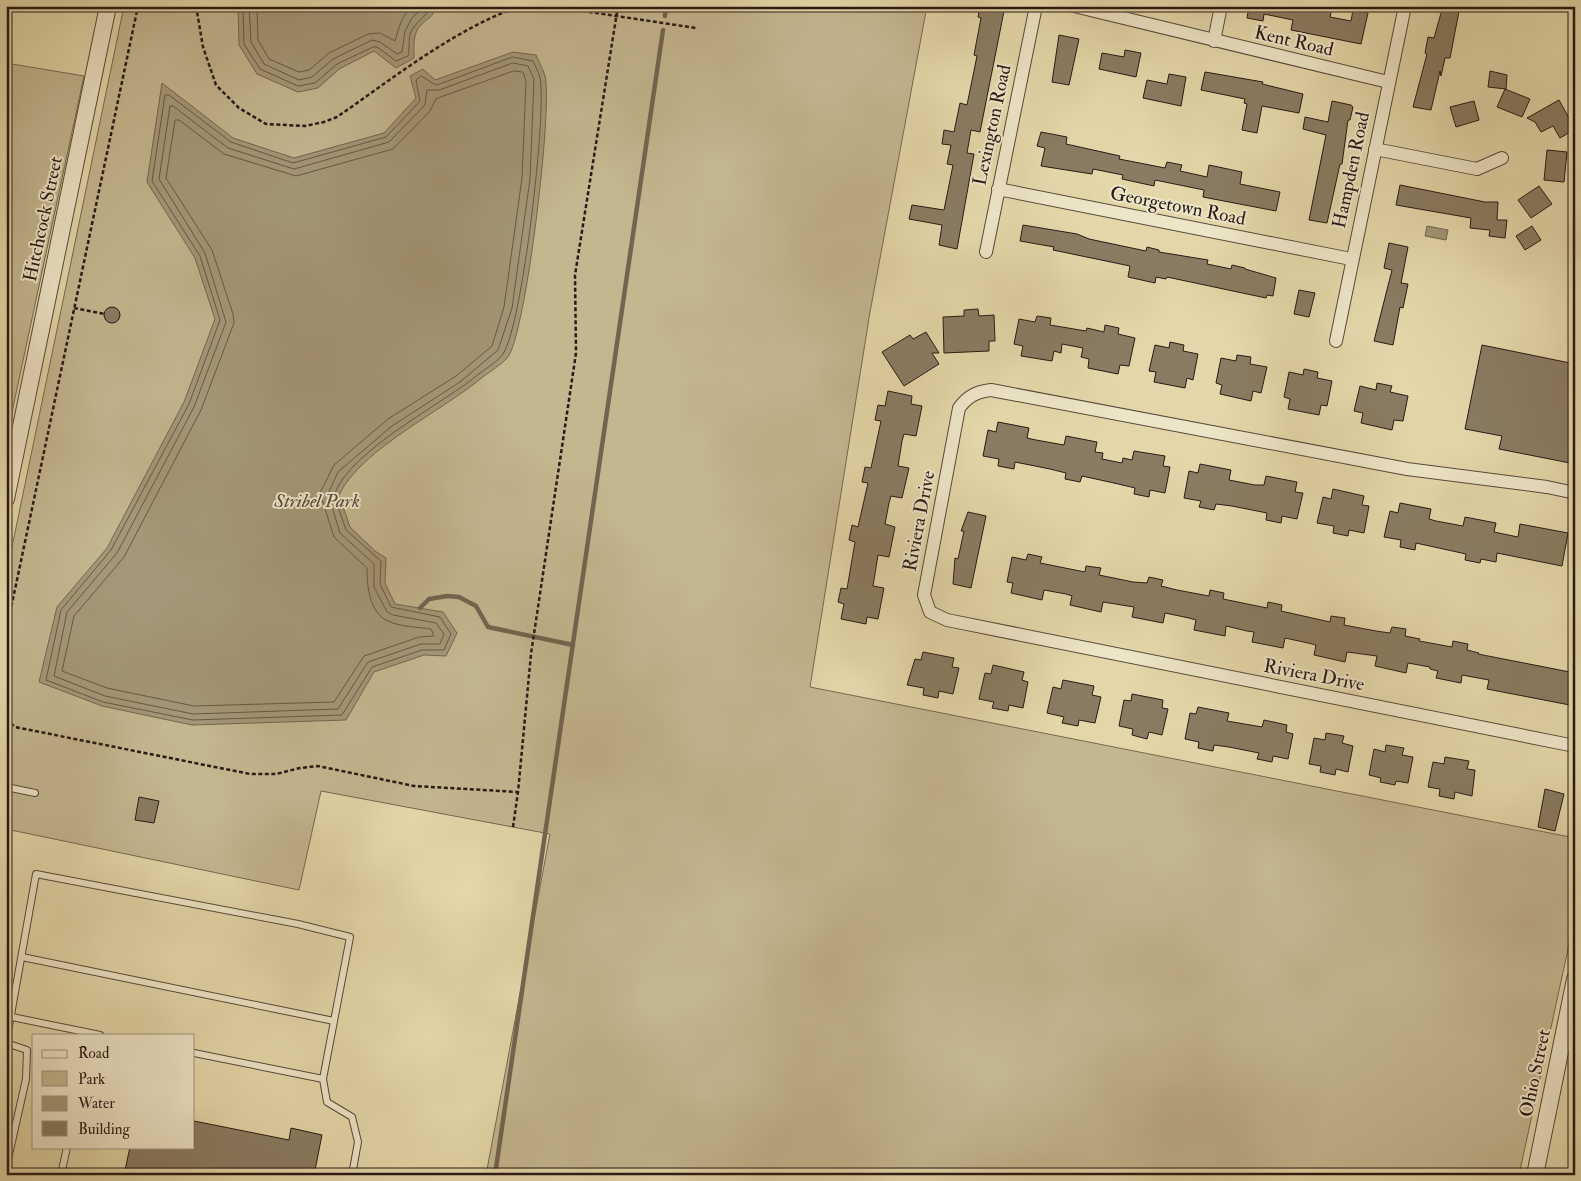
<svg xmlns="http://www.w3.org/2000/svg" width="1581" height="1181" font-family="'IM FELL Double Pica',serif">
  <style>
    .green { fill: #c3b790; stroke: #766852 }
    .water { fill: #a39777; stroke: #726550 }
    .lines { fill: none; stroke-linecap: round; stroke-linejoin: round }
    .shore { stroke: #665846; stroke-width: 1 }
    .stream { stroke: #726550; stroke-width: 4.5 }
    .building { fill: #897c62; stroke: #281a15 }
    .service-casing { stroke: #57493a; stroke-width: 8 }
    .minor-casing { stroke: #57493a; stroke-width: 14 }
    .tertiary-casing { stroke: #57493a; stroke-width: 18 }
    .path { stroke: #281a15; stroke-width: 2.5; stroke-dasharray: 4 2.5; stroke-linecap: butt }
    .service { stroke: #ede5c7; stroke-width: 6 }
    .minor { stroke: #ede5c7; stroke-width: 12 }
    .tertiary { stroke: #ede5c7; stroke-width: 16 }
    .labels { text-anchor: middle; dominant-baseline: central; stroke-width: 4; stroke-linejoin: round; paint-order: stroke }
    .street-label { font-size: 19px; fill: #281a15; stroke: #ede5c7 }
    .park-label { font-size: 19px; font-style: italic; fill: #56493a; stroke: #ede5c7 }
  </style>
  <rect width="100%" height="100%" fill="#e3d7a9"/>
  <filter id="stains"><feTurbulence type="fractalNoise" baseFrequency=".004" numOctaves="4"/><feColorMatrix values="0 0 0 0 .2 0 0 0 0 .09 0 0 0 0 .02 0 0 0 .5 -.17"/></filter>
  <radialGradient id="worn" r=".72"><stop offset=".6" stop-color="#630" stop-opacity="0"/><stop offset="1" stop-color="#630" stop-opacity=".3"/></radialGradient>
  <path class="green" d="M124 6H927L870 312 810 687 1575 838V917L1519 1175H486L550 834 321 791 299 890 6 829V576Z
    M6 63 84 76 6 440Z"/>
  <path class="water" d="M238 6H436C432 19 430 16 422 24 412 33 414 47 414 58L396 68 374 51 339 69 318 88 298 92 257 74 239 45Z
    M513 52 536 55C539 62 543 69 545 76 553 108 526 332 508 357 502 364 491 371 484 376 443 411 362 448 339 495L350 527 375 551 386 558 385 583 395 604 443 612 457 633 446 656 424 655 374 672 346 720 192 725 102 706 39 682 57 607 107 548 184 402 215 319 195 258 147 182 162 83 233 138 294 158 384 133 416 98 410 76 423 69 435 80Z
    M1427 226 1448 230 1446 240 1425 236Z"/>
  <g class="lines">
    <path class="shore" d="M243 6 244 44 260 69 298 86 315 83 337 64 373 47H377L396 61 408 56C410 49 408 39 411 32 416 21 427 17 431 6
      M249 6 251 42 264 64 299 80 312 77 333 59 372 40 380 42 397 54 402 52 405 31 412 18 424 6
      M257 6 258 40 269 59 299 72 309 70 329 53 368 34 380 33 395 41C399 28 401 15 414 6
      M513 57 533 61C535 66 539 72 540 78 547 113 522 327 503 354 498 361 487 368 480 373 442 405 351 449 334 495L346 530 381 561 380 584 391 607 440 617 451 634 444 650H422L372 667 342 715 193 720 103 702 46 680 61 610 111 550 189 404 220 320 200 256 152 181 165 95H169L231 142 293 163 386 137 420 101 416 80 421 76 436 85Z
      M513 63 528 66 534 79 530 179 512 308 498 350 460 382 392 426 338 472 328 494 340 533 374 564V587L387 612 393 615 436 623 444 634 440 644H421L368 662 338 709 193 714 105 696 54 676 67 612 117 553 194 407 226 322 205 253 159 179 170 106H173L228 148 294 169 389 142 425 105 427 90H439Z
      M514 71 523 72 526 81 522 178 504 307 492 346 456 376 388 419 334 465 320 493 334 537 367 568C367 585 369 613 388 621 400 627 418 627 431 629L434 636 419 637 364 656 334 702 194 706 107 688 62 671 74 616 124 557 201 410 234 323 233 314 212 250 166 178 175 120H179L224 154 296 176 393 149 430 111 436 99Z"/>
    <path class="stream" d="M665 16 666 6
      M420 608 429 599 447 596 459 597 476 606 488 627 573 645
      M495 1175 663 30"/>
  </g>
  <path class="building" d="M980 6H1005L980 132 971 130 967 153 974 154 957 249 939 245 942 225 909 219 912 205 944 210 953 165 947 164 951 145 942 144 944 130 954 132 960 103 967 105 977 56 974 55 981 18 978 17Z
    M1249 6H1317L1332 9 1330 17 1351 21 1353 10 1368 13 1361 44 1291 30 1293 20 1264 14 1263 21 1247 18Z
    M1443 6H1460L1450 58H1445L1441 76 1440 71 1431 110 1413 107 1427 54 1425 53 1428 37 1434 38Z
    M1059 35 1079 39 1069 85 1052 82Z
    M1125 50 1141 53 1136 77 1099 69 1102 53 1124 57Z
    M1490 71 1507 75 1506 89 1488 87Z
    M1205 72 1263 82 1262 84 1303 94 1299 113 1262 106 1257 133 1242 130 1247 104 1244 103 1245 99 1201 90Z
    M1169 74 1186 77 1181 106 1143 98 1147 80 1167 84Z
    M1505 89 1530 99 1522 117 1497 107Z
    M1559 100 1575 129 1560 138 1553 126 1541 132 1535 122 1527 118Z
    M1332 101 1351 105 1353 107 1350 120H1348L1342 164H1340L1327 223 1309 220 1326 135 1303 129 1305 117 1328 122Z
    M1474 101 1479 120 1456 127 1450 107Z
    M1041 132 1067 137 1066 144 1120 156 1119 159 1165 168 1167 162 1182 165 1180 171 1207 177 1209 165 1242 172 1240 184 1280 192 1276 211 1203 197 1204 190 1155 180 1154 186 1122 179 1123 175 1093 169 1092 174 1041 166 1045 148 1037 146Z
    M1547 150 1567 152 1564 182 1544 180Z
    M1400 185 1485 202H1498L1497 220H1507L1505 238 1489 236 1490 230 1470 228 1471 218 1396 205Z
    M1539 186 1552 204 1531 218 1518 200Z
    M1023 225 1077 234 1089 239 1146 251 1147 247 1159 250V252L1208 260 1207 264 1231 269 1232 265 1245 268V269L1276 278 1273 296 1267 295 1266 298 1167 277 1166 279 1156 277 1155 283 1128 277 1130 266 1053 250 1054 247 1020 241Z
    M1532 226 1541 240 1525 250 1516 236Z
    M1389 243 1408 247 1401 283 1408 284 1403 308 1400 307 1393 345 1374 341 1392 270 1384 268Z
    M1299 290 1315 293 1309 317 1294 314Z
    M104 315a8 8 0 1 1 16 0a8 8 0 1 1-16 0Z
    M978 309 979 316 994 315 995 341H989V351L944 353 943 317 964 316V310Z
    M1037 316 1051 318 1050 325 1086 331 1087 328 1104 332 1105 325 1119 328 1118 334 1135 338 1129 366 1120 365 1118 374 1088 368 1089 359 1081 357 1083 348 1062 344 1061 353 1054 351 1052 361 1021 356 1023 346 1014 344 1019 319 1035 322Z
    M926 332 939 353H932L939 364 904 386 882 352 910 335 913 339Z
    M1170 342 1184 345 1183 351 1198 354 1193 380 1187 378 1185 388 1154 382 1156 372 1149 371 1155 345 1169 348Z
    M1482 345 1575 364V464L1499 449 1502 436 1465 429Z
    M1237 355 1251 357 1250 364 1267 367 1261 393 1253 391 1251 401 1220 394 1222 385 1216 383 1221 358 1236 361Z
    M1304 369 1318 372 1317 378 1332 381 1327 406 1321 405 1319 415 1288 409 1290 399 1284 397 1289 372 1303 375Z
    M1377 383 1392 386 1390 392 1408 396 1403 421 1394 420 1392 430 1361 423 1363 413 1354 411 1360 386 1376 390Z
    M888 391 912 396 911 404 922 406 916 436 904 434 902 441 898 466 909 468 902 498 891 496 889 503 885 524 895 527 889 557 878 555 873 586 884 588 878 619 867 617 866 624 841 619 844 604 838 602 841 588 847 589 855 542 849 540 852 525 858 527 868 483 862 482 865 467 871 468 881 421 875 420 878 405 885 406Z
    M998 422 1029 428 1027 438 1036 440 1064 445 1066 436 1097 442 1095 452 1103 453 1102 459 1122 463 1123 458 1132 460 1134 451 1165 456 1163 466 1170 467 1165 493 1150 490 1149 497 1134 494 1135 488 1114 483 1082 476 1080 482 1065 479 1066 473 1050 469 1015 462 1014 469 998 466 999 459 983 456 988 430 996 432Z
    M1200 464 1231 470 1229 480 1255 485H1264L1266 476 1297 482 1295 492 1303 493 1297 519 1282 516 1281 523 1266 520 1267 513 1232 506 1216 504 1214 510 1199 507 1201 501 1184 498 1189 471 1198 473Z
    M1333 489 1364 496 1362 505 1369 506 1364 533 1349 530 1348 536 1333 533 1334 526 1317 523 1323 497 1331 499Z
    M1400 503 1431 509 1429 519 1436 521 1463 526 1465 517 1496 523 1494 532 1518 537 1520 524 1568 533 1562 566 1497 553 1496 562 1481 559 1480 563 1465 560 1466 554 1416 543 1415 550 1400 547 1401 540 1384 537 1390 511 1398 513Z
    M968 512 986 516 971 588 953 584 955 558 958 559 964 531H961Z
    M1028 554 1042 557 1040 563 1085 572 1086 566 1101 568 1099 575 1133 582 1147 583 1149 577 1163 580 1161 586 1177 590 1209 596 1210 590 1224 593 1223 599 1267 608 1268 602 1282 605 1281 611 1330 622 1331 616 1345 618 1344 625 1376 631 1390 633 1392 627 1406 629 1405 636 1420 639 1419 641 1452 647 1453 641 1468 644 1467 650 1479 653 1478 654 1575 673V706L1487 689 1489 680 1462 675 1461 683 1436 678 1438 671 1430 669V667L1408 663 1406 673 1375 666 1377 656 1347 652 1345 662 1314 655 1316 645 1308 643 1285 638 1283 648 1252 642 1254 632 1247 631 1226 626 1225 636 1194 630 1196 620 1189 618 1165 613 1163 623 1132 617 1134 607 1103 602 1101 612 1070 605 1072 596 1066 594 1044 590 1042 600 1011 593 1013 583 1007 582 1012 557 1026 560Z
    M923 652 954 658 952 667 959 668 953 694 939 691 938 698 923 695 924 688 907 685 915 659 921 660Z
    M993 665 1024 672 1022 680 1028 682 1023 708 1009 705 1008 711 992 708 994 702 979 699 985 673 991 674Z
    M1063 680 1094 686 1092 695 1101 697 1095 723 1079 720 1078 726 1062 723 1064 717 1047 713 1053 687 1061 689Z
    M1132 694 1163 700 1162 708 1168 709 1162 735 1149 732 1147 739 1132 735 1133 729 1119 726 1124 700 1131 701Z
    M1198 707 1229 713 1227 721 1262 727 1264 720 1287 725 1286 732 1293 734 1288 759 1273 756 1272 762 1257 759 1259 753 1229 747 1214 745 1213 751 1198 748 1199 742 1185 739 1190 713 1196 714Z
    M1326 733 1344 736 1342 743 1353 746 1348 772 1336 769 1335 775 1320 772 1321 766 1309 764 1314 738 1325 740Z
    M1386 745 1404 748 1402 755 1413 757 1408 783 1396 781 1395 785 1380 782 1381 778 1369 775 1374 749 1385 752Z
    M1445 757 1469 761 1467 769 1475 770 1472 796 1455 792 1454 799 1439 796 1440 789 1428 787 1433 762 1444 764Z
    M1545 789 1564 794 1555 831 1538 827Z
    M139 797 159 801 154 823 135 820Z
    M194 1121 289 1140 291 1128 322 1135 314 1175H124L130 1147H194Z"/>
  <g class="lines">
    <defs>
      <path id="service" d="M6 787 35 793
        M22 957 334 1021
        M12 1017 100 1035
        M6 1043 36 874 298 924 350 937 323 1079 327 1102 352 1117 358 1142 352 1175
        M6 1043 27 1050 26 1079 6 1168
        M194 1053 323 1079
        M61 1175 67 1147"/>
      <path id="minor" d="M1074 6 1388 82
        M1214 41 1221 6
        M1375 149 1477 169 1502 158
        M998 189 1351 259
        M986 252 1036 6
        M1336 341 1405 6
        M1575 493 1547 487 1407 469 991 390C976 392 968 396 959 408L924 595 930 612 947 620 1575 746"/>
      <path id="tertiary" d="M6 499 108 6
        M1535 1175 1575 979"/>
    </defs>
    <use href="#service" class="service-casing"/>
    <use href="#minor" class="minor-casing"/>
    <use href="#tertiary" class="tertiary-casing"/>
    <path class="path" d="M196 6 203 47 216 85 239 108 266 124 305 126 324 122 337 117C395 77 453 30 520 6
      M550 6 696 28
      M74 308 105 314
      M6 632 138 6
      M6 719 15 727 250 774H276L300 768 318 766 414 786 518 792 531 654 576 353 575 275 618 6
      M513 827 518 792"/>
    <use href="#service" class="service"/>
    <use href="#minor" class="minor"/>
    <use href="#tertiary" class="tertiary"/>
  </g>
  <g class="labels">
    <g class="street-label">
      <text transform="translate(1294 41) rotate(13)">Kent Road</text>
      <text transform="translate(992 125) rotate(-78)">Lexington Road</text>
      <text transform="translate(1351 170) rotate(-78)">Hampden Road</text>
      <text transform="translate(1178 206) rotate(11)">Georgetown Road</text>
      <text transform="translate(43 219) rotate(-78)">Hitchcock Street</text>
      <text transform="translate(919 521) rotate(-79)">Riviera Drive</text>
      <text transform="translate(1314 675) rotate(11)">Riviera Drive</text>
      <text transform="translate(1535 1073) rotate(-78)">Ohio Street</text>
    </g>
    <g class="park-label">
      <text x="317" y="501">Stribel Park</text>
    </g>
  </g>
  <rect width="1581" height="1181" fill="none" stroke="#e3d7a9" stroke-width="25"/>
  <rect x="8" y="8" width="1566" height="1166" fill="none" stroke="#281a15" stroke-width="2.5"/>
  <rect x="12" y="12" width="1556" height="1156" fill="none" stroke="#281a15"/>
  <rect x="32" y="1034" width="162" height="115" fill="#ede5c7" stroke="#9e9480"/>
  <rect x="42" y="1050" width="25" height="8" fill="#ede5c7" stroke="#9e9480"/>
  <text x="78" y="1058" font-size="15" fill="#281a15">Road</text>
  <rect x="42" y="1071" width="25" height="15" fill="#c3b790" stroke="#9e9480"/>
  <text x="78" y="1084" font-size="15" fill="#281a15">Park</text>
  <rect x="42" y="1096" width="25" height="15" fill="#a39777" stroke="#9e9480"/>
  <text x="78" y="1108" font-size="15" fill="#281a15">Water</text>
  <rect x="42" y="1121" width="25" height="15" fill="#897c62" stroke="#9e9480"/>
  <text x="78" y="1134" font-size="15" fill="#281a15">Building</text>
  <rect width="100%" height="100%" filter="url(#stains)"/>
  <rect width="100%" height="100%" fill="url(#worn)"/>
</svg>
